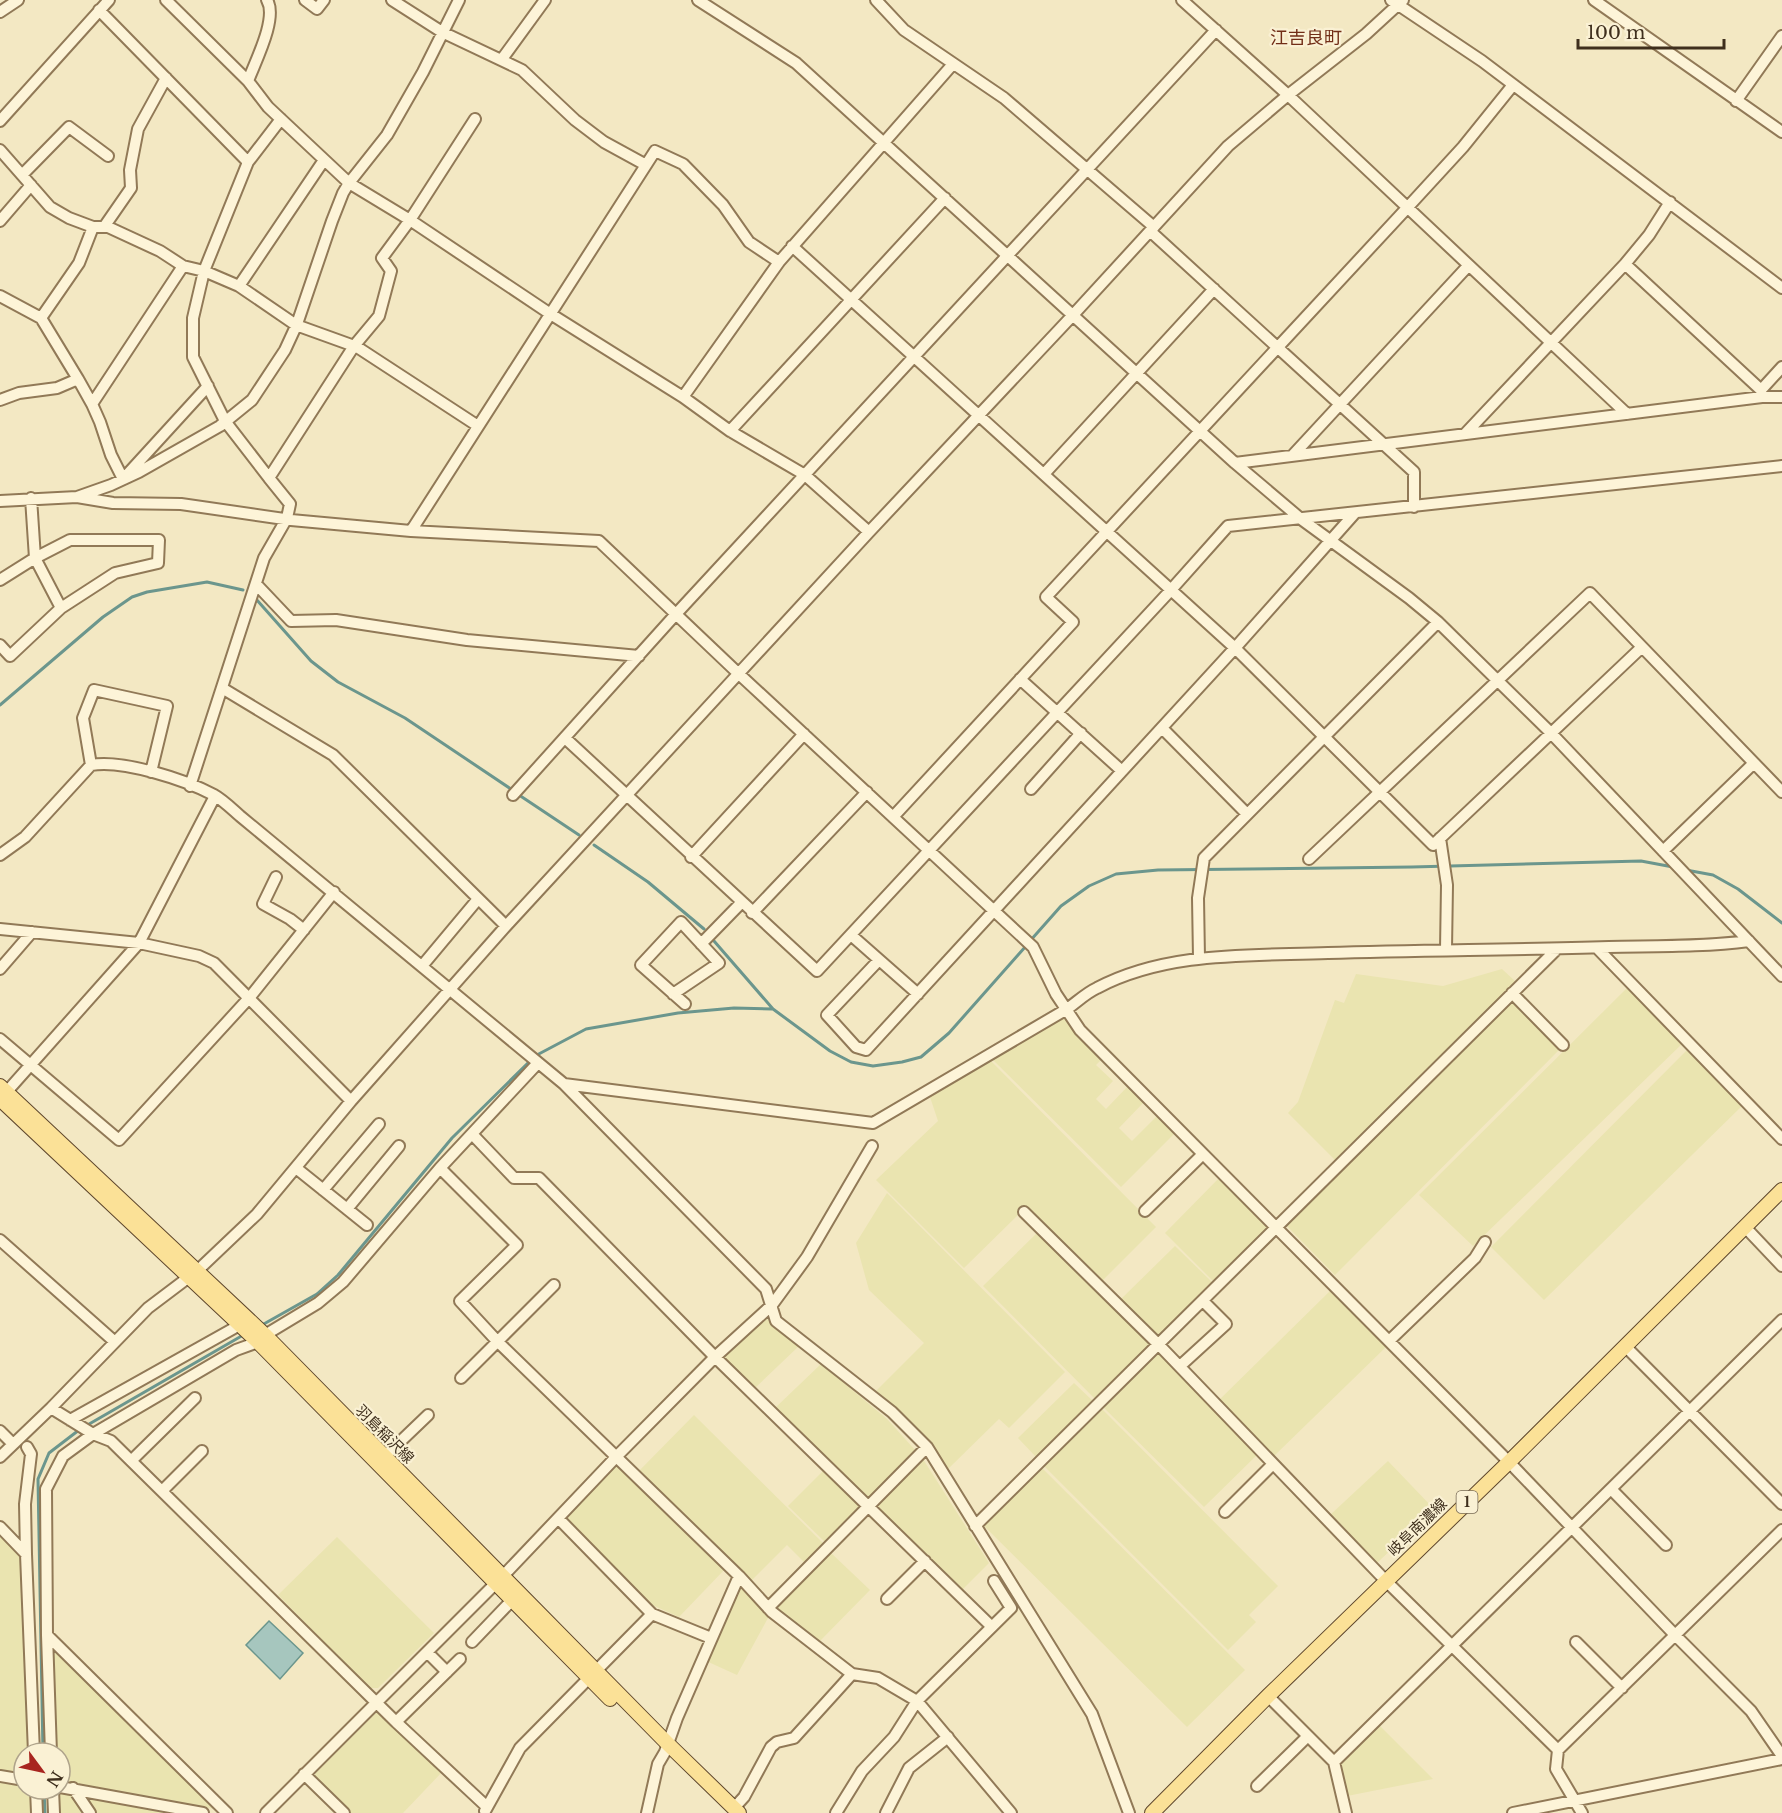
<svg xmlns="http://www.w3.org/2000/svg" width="1782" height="1813" font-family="'Libre Baskerville','Noto Sans JP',serif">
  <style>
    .farmland { fill: #eae4b0 }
    .water { fill: #a6c6be; stroke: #6b968d; stroke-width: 1.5 }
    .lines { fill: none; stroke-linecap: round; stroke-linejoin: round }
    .stream { stroke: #6b968d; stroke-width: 3 }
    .minor-casing { stroke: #917957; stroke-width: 14 }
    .major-casing { stroke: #5e462c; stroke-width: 16 }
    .minor { stroke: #fdf4d8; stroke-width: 10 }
    .major { stroke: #fbe197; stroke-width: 14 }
    .labels { text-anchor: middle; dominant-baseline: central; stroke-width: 4.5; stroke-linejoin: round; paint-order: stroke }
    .shield { fill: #faf1d4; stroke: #776954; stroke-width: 1.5 }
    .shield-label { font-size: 14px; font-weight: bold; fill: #3f2f1d }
    .street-label { font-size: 15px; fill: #3f2f1d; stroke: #faf1d4 }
    .quarter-label { font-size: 18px; fill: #712e17; stroke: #faf1d4 }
  </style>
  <rect width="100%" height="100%" fill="#f3e8c3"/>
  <path class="farmland" d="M1502 969 1516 982 1336 1161 1288 1113 1298 1102 1335 1000 1344 1003 1356 974 1443 986Z
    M1627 988 1683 1043 1473 1246 1419 1195Z
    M1513 1000 1562 1047 1335 1275 1285 1224Z
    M1064 1016 1103 1058 1096 1065 1113 1081 1096 1099 1106 1109 1129 1085 1145 1101 1119 1128 1132 1141 1158 1115 1175 1133 1121 1187 992 1059Z
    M1689 1048 1743 1105 1544 1300 1491 1247Z
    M990 1060 1156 1227 1100 1283 1025 1208 964 1268 876 1180 938 1121 930 1097Z
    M1220 1177 1270 1228 1215 1283 1165 1233Z
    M887 1193 1065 1372 1009 1428 999 1419 947 1470 933 1448 897 1408 876 1391 924 1343 869 1290 856 1243Z
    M1038 1232 1153 1343 1097 1401 983 1286Z
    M1175 1246 1213 1283 1159 1338 1120 1300Z
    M1331 1290 1386 1347 1273 1457 1217 1402Z
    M766 1318 799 1346 755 1388 723 1358Z
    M1158 1348 1259 1453 1204 1507 1101 1405Z
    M821 1364 887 1419 916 1451 869 1500 775 1408Z
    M1074 1383 1094 1402 1037 1458 1018 1438Z
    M1100 1407 1278 1586 1249 1615 1256 1622 1228 1650 1043 1465Z
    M694 1415 825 1545 806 1564 787 1545 750 1582 637 1473Z
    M921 1456 989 1563 961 1591 873 1505Z
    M617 1461 726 1568 679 1617 648 1603 563 1519Z
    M1388 1461 1434 1509 1377 1563 1329 1516Z
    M1041 1467 1245 1670 1187 1727 983 1525Z
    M826 1468 865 1505 827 1544 788 1506Z
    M0 1536 21 1556 29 1753H24V1776L0 1771Z
    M337 1537 434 1633 378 1688H369L278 1595Z
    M830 1552 870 1590 820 1641 775 1607Z
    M740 1582 769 1616 737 1675 704 1660Z
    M54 1649 216 1809 60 1783V1753H56Z
    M380 1709 444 1770 403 1813H348L315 1781V1774Z
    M1378 1724 1433 1779 1347 1796 1338 1762Z
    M0 1781 24 1786V1789H31L32 1813H0Z
    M58 1792 72 1794 85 1813H59Z
    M83 1795 174 1813H95Z"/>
  <path class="water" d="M269 1621 303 1653 280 1679 246 1645Z"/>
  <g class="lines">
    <path class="stream" d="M256 599 311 661 338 682 405 718 511 789
      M0 705 103 617 132 597 147 592 207 582 243 590
      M519 795 579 835
      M594 845 648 882 704 929
      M1686 870 1713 875 1738 889 1782 923
      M714 941 773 1009 830 1051 851 1062 873 1066 902 1062 921 1057 949 1033 1026 946
      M1030 941 1061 906 1089 886 1116 874 1158 870 1412 867 1641 861 1673 867
      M535 1056 586 1029 678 1013 734 1008 772 1009
      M262 1325 317 1294 338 1275 452 1138 530 1061
      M84 1427 245 1334
      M43 1753 38 1479 49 1453 79 1430
      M44 1789 45 1813"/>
    <defs>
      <path id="minor" d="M166 0 248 81 268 107 349 183 410 220 549 313 683 397 730 431 805 475 869 532
        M305 0 317 9 324 0
        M392 0 442 32 522 70 575 120 604 142 646 165
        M698 0 796 63 1235 463 1301 519 1409 598 1438 622 1551 733 1782 976
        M876 0 904 30 1004 98 1154 227
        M1182 0 1288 95 1627 414
        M1391 0 1482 61 1782 288
        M1594 0 1782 132
        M99 10 248 162
        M0 12 18 0
        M502 59 545 0
        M248 81C255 62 278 18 267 0
        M1736 101 1782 36
        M0 121 109 0
        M0 150 50 207 69 218 93 227H108L160 251 183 266 204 271 239 286 296 325 357 347 478 426
        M22 175 69 127 108 156
        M0 221 31 185
        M93 227 79 263 41 318 78 379 92 404 100 422 111 455 123 479 208 386
        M104 227 131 188 130 170 138 129 166 78
        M1150 231 1414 472V507
        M792 246 1235 648 1433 845 1642 647
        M1625 264 1761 390 1762 397
        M239 286 324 160
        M0 296 41 318
        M1761 390 1782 367
        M683 397 779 262 953 64
        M0 400 19 393 57 388 78 379
        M92 404 183 266
        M730 431 945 198
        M1465 434 1625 264 1649 235 1670 202
        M1293 455 1468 266
        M1235 463 1762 397H1782
        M1044 474 1214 289
        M269 478 225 421 193 357V318L204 271 248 162 281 119
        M77 497 113 503 181 504 291 520 411 531 599 541 739 674 1033 947 1056 994 1080 1030 1509 1462 1675 1635 1751 1711 1782 1756
        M0 501 77 497 111 485 139 472 220 426 252 400 285 350 297 324 332 221 343 193 349 183 387 135 423 72 459 0
        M411 531 655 151 683 164 723 205 749 242 779 262
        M0 580 35 558 70 540H159L158 563 115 573 61 608
        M256 584 291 621 336 620 467 640 639 656
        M0 645 10 656 61 608 35 558 31 498
        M1020 679 1122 771
        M222 688 333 755 506 926
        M1162 728 1247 814
        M565 738 817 971 1170 591 1228 526 1782 466
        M91 765 83 718 94 690 167 706 151 772
        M190 786 264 558 287 518 290 504 269 478 354 346 379 316 391 271 382 258 410 220 475 119
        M1031 789 1081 733
        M513 795 676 614 1216 30
        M893 817 1073 622 1046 597 1407 208 1463 147 1513 85
        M1440 838 1447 885 1446 949
        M1663 851 1754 763
        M0 855 25 837 91 765C122 759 186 780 214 795 223 800 232 809 240 816L564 1084 766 1289 776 1321 892 1412 927 1447 1092 1714 1129 1813
        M691 857 804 734
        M1309 859 1590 593 1782 792
        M276 877 263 904 290 919 304 930
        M752 913 867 792
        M0 929 139 943 199 956 214 963 351 1101
        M851 935 918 994
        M701 944 741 903
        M1597 948 1782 1139
        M1199 958 1198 898 1204 858 1438 622
        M879 960 827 1015 856 1047 866 1050 1235 648 1355 513
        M422 966 478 899
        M0 969 32 932
        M1512 993 1563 1045
        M673 994 719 963 681 922 641 965 685 1004
        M0 1039 119 1140 250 997 334 892
        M564 1084 873 1123 1067 1009C1077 1002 1086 993 1097 988 1167 951 1250 956 1328 953 1421 950 1515 950 1609 947 1655 946 1703 947 1749 941
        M2 1097 139 943 215 796
        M472 1134 514 1178H539L715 1357 991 1626
        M296 1168 367 1225
        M440 1168 517 1245 460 1301 497 1341 739 1576 772 1612 852 1674 878 1678 917 1701 1011 1813
        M323 1190 379 1124
        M347 1209 399 1146
        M1145 1211 1203 1154
        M1024 1212 1158 1344 1385 1580 1558 1750 1782 1530
        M1745 1227 1782 1266
        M0 1240 115 1342
        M1389 1341 1475 1258 1485 1242
        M1625 1346 1782 1504
        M1180 1366 1226 1324 1203 1301
        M461 1378 554 1285
        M51 1408 93 1434 111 1441 396 1722 486 1806
        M70 1420 245 1322
        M0 1431 13 1444
        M0 1457 51 1408 148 1308 197 1271 257 1214 351 1101 506 926 869 532 1073 315 1228 146 1288 95 1366 34 1403 0
        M132 1460 195 1398
        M381 1460 428 1415
        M1611 1489 1666 1545
        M163 1490 202 1451
        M1225 1512 1273 1464
        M558 1518 652 1614
        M975 1526 1556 950
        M0 1527 26 1554 34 1753
        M26 1554 25 1504 31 1454 27 1447
        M887 1599 925 1561
        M768 1608 927 1447
        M47 1635 227 1813
        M472 1642 517 1595
        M1576 1642 1622 1688
        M427 1652 447 1672
        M1268 1696 1334 1762
        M396 1722 460 1659
        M1558 1750 1556 1769 1582 1813
        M51 1753 47 1635 46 1489 63 1456 93 1434 236 1350 258 1342 265 1335 318 1303 343 1282 440 1168 537 1064
        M304 1774 344 1813
        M0 1776 24 1780
        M1257 1786 1308 1736
        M60 1787 203 1813
        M73 1788 90 1813
        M36 1789 37 1813
        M53 1789 54 1813
        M734 1808 744 1797 771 1747 777 1742 794 1738 852 1674
        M485 1811 520 1748 652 1614 711 1638
        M266 1813 503 1576 617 1456 715 1357 772 1305 807 1257 872 1146
        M647 1813 658 1764 665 1752 677 1718 739 1576
        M836 1813 862 1771 894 1737 917 1701 1011 1608 994 1581
        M886 1813 909 1768 948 1737
        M1346 1813 1334 1762 1782 1320
        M1513 1813 1782 1759"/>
      <path id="major" d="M0 1086 265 1335 668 1744 739 1813
        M0 1099 258 1342 610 1699
        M1152 1813 1268 1696 1509 1462 1782 1190"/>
    </defs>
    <use href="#minor" class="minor-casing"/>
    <use href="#major" class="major-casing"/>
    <use href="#minor" class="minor"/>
    <use href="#major" class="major"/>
  </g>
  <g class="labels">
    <rect class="shield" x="1456.5" y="1491" width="21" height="22" rx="4.5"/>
    <g class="shield-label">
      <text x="1467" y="1502">1</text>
    </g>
    <g class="street-label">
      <text transform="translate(385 1434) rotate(45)">羽島稲沢線</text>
      <text transform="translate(1417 1527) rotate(-44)">岐阜南濃線</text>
    </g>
    <g class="quarter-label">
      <text x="1306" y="38">江吉良町</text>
    </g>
  </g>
  <g transform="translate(42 1771) rotate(123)"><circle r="28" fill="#faf1d4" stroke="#afa38b" stroke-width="1.5"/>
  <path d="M0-4.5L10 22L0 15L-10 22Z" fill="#a8251f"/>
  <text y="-9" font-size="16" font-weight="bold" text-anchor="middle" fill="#3f2f1d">N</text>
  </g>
  <path d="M1578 39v9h146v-9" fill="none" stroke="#3f2f1d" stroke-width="3"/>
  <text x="1587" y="39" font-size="18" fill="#3f2f1d" stroke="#faf1d4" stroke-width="4.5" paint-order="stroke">100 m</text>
</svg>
